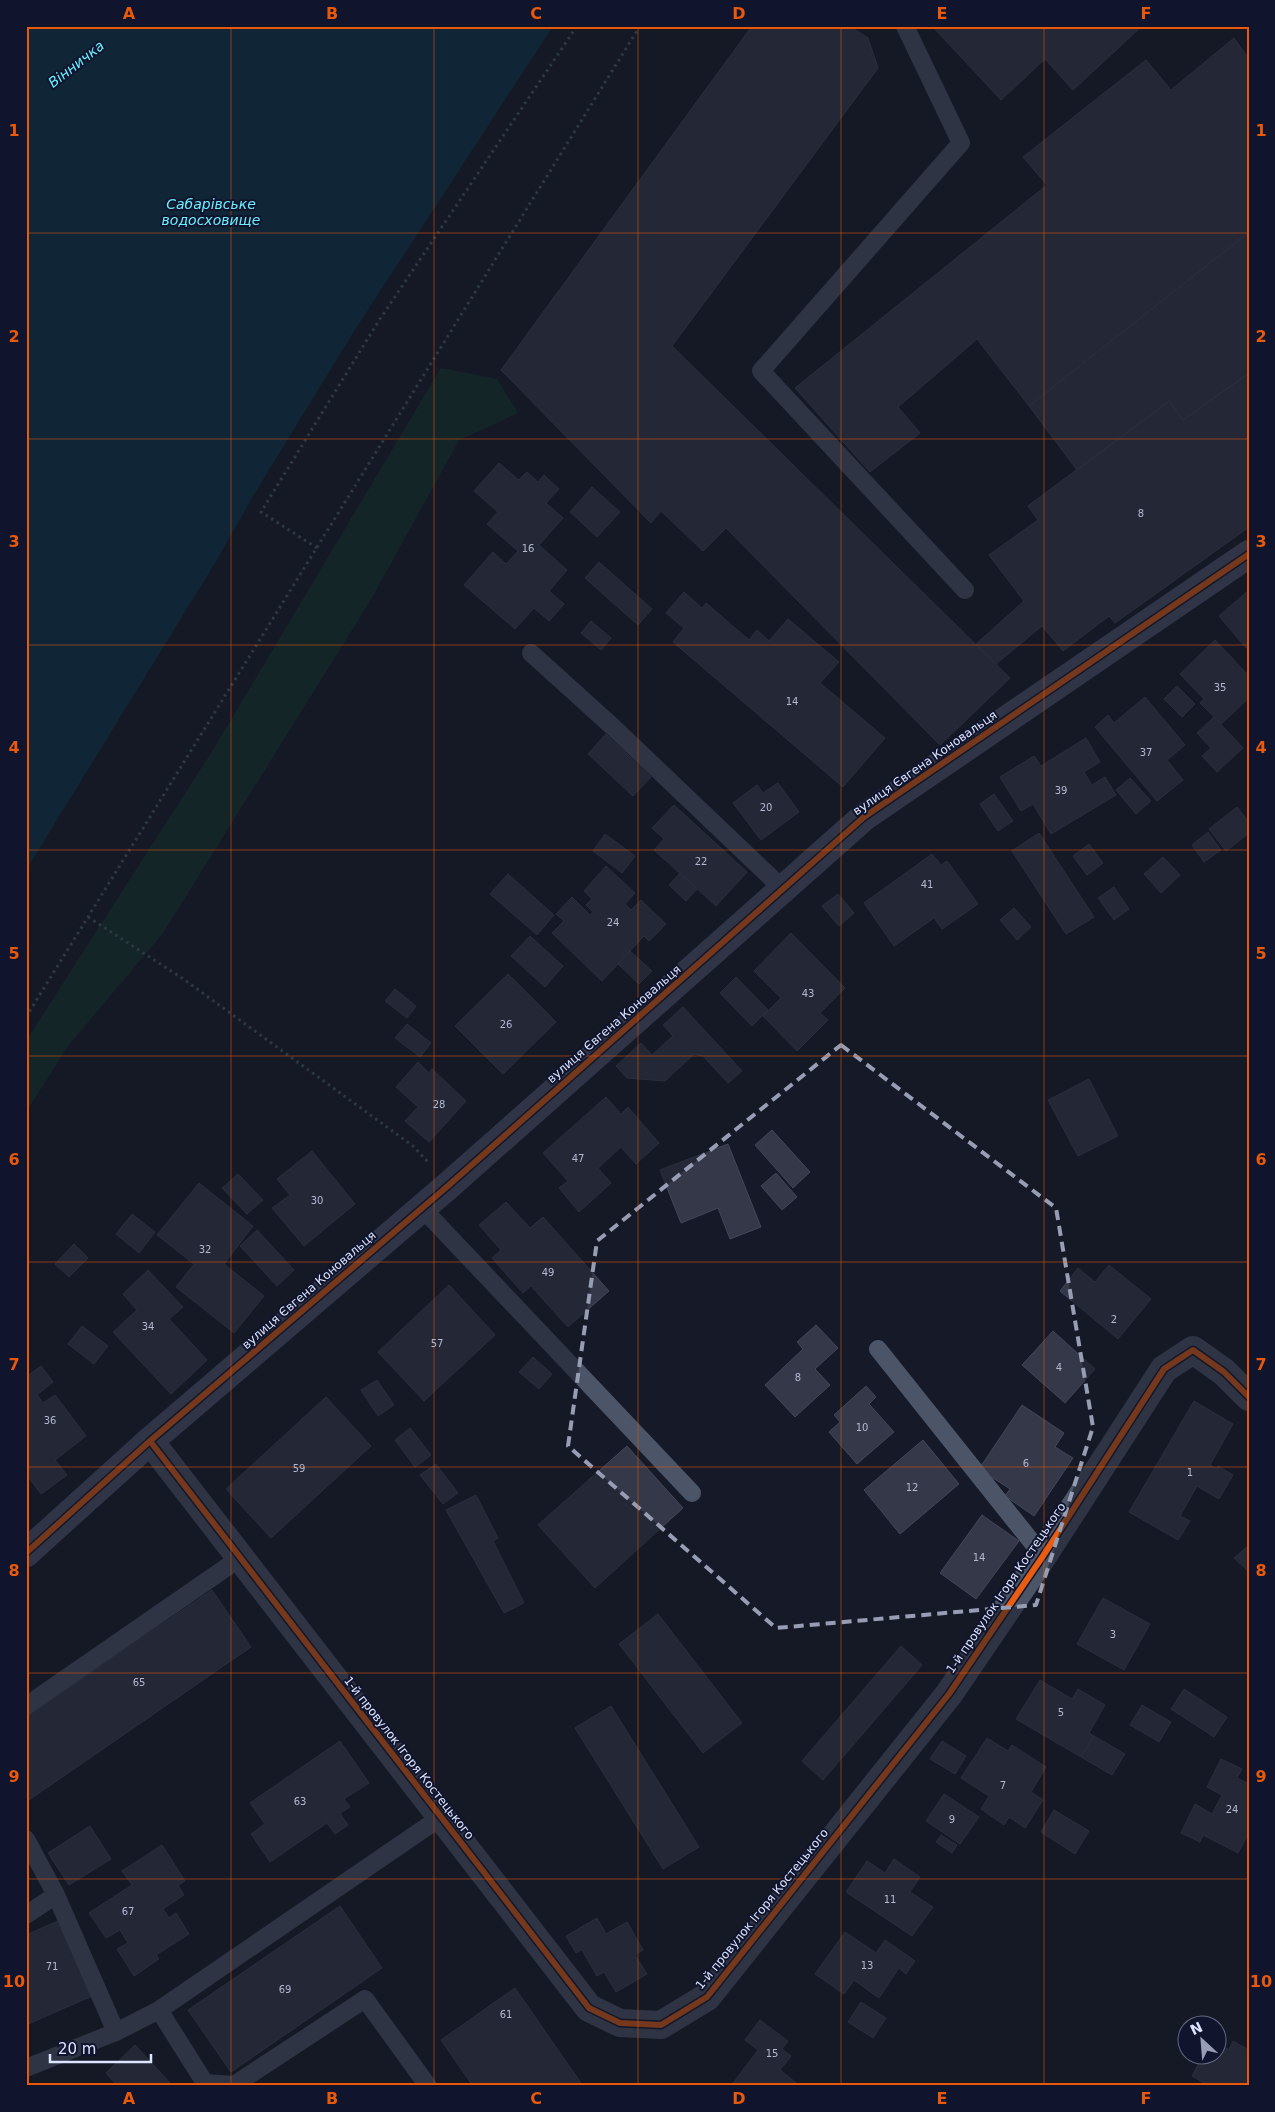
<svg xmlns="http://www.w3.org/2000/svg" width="1275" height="2112" font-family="'DejaVu Sans',sans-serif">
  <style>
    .green { fill: #133329 }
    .water { fill: #09374a }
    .building { fill: #353848; stroke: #414659 }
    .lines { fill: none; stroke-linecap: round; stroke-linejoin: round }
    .path { stroke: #465f63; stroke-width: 3; stroke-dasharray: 2.5 4; stroke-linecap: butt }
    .lane { stroke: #4c5467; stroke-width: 18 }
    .street { stroke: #4c5467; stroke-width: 28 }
    .secondary { stroke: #4f586d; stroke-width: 28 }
    .cycleway-casing { stroke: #10152d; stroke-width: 9 }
    .cycleway { stroke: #e95d12; stroke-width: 6 }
    .marked { fill: none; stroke: #979db3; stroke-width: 4; stroke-dasharray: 10 6; stroke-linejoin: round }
    .grid { fill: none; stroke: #e8590c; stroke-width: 1; stroke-opacity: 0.55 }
    .labels { text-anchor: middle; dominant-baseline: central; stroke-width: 4; stroke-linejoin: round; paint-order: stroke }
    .number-label { font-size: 10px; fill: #b2b9d1 }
    .street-label { font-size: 12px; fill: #dce4ff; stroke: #10152d }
    .water-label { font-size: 14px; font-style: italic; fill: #6aefff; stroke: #10152d }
    .neatline { fill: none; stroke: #e8590c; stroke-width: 2 }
    .grid-label { font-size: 16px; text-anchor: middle; font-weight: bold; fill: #e8590c }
  </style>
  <rect width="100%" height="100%" fill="#161927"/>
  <path class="green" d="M441 368 497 379 518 413 459 440 370 601 163 933 68 1046 26 1112V1041L213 750Z"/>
  <path class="water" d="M26 26H553L354 331 253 496 218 558 26 870Z"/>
  <path class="building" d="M752 26H850L868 38 878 68 672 346 1010 678 940 745 726 528 703 551 661 511 651 523 501 370Z
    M932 26H1142L1073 90 1045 59 1001 100Z
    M1234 38 1249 59V232L1029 406 977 339 898 407 920 433 870 472 795 388 1047 185 1023 157 1146 60 1171 90Z
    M1249 232V373L1183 420 1169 401 1077 470 1029 406Z
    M1249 373V527L1115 623 1109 616 1063 651 1042 626 996 664 976 644 1024 601 989 555 1038 520 1028 506 1169 401 1183 420Z
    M499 463 519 480 527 472 538 482 544 475 559 489 546 503 563 518 539 545 567 570 549 591 564 604 549 621 534 608 515 629 464 585 493 552 506 564 518 551 487 524 498 512 474 491Z
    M592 487 620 512 597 537 570 512Z
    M599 562 652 609 638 625 585 578Z
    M1249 590V646L1246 648 1219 616Z
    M684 592 702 608 706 603 749 640 757 630 769 641 788 619 839 662 820 683 885 738 843 787 673 642 684 628 666 613Z
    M591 621 611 638 601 650 581 633Z
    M1215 640 1249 676V698L1221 724 1200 703 1204 699 1180 674Z
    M1177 686 1195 704 1182 717 1164 699Z
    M1145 697 1185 745 1167 760 1183 780 1157 801 1095 727 1108 715 1114 723Z
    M1214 717 1243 748 1217 772 1202 756 1211 748 1197 733Z
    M606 734 651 777 633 796 588 754Z
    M1086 738 1100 762 1084 772 1092 785 1105 777 1116 795 1051 834 1033 804 1021 811 1000 777 1034 756 1041 766Z
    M1130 778 1151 801 1136 814 1116 790Z
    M778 783 799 812 761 840 733 803 757 785 763 793Z
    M994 794 1013 821 998 831 980 804Z
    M674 805 747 872 716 906 654 850 664 839 652 828Z
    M1237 807 1249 822V833L1226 851 1209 829Z
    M1208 832 1221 850 1204 862 1192 845Z
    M1039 833 1094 917 1066 934 1012 851Z
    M605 834 635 856 622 873 593 851Z
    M1089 844 1103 863 1087 875 1073 856Z
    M932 854 941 865 947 861 978 904 942 929 934 918 894 946 864 903Z
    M1163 857 1180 875 1161 893 1144 874Z
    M606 866 635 893 625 904 631 910 641 900 666 924 649 941 644 936 602 981 552 933 564 921 556 914 572 897 590 915 593 912 586 905 592 899 584 891Z
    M680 873 697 889 686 901 669 885Z
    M508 874 554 915 537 935 490 894Z
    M1114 887 1129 909 1114 920 1098 898Z
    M838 894 854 913 839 926 822 906Z
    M1014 908 1031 927 1017 940 1000 920Z
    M791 933 845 988 820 1013 828 1020 797 1051 763 1016 781 998 754 971Z
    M530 936 563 966 545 987 511 956Z
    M630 951 652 971 639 984 618 964Z
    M508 974 556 1022 503 1074 455 1026Z
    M736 977 768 1010 752 1026 720 993Z
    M395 989 416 1006 407 1018 385 1001Z
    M683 1007 742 1071 728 1083 703 1056 694 1054 665 1081 627 1078 616 1066 641 1043 652 1055 673 1036 663 1025Z
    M407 1024 431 1043 420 1057 395 1038Z
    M418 1062 429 1073 432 1069 466 1101 429 1142 405 1121 418 1107 396 1087Z
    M1089 1079 1118 1136 1078 1156 1048 1100Z
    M606 1097 621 1114 628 1107 659 1143 636 1164 621 1147 598 1168 611 1183 579 1212 559 1188 568 1181 543 1153Z
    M772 1130 810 1172 793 1188 755 1145Z
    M728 1144 761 1227 730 1239 718 1208 681 1223 660 1170Z
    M312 1151 355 1204 304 1246 272 1208 290 1195 277 1179Z
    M776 1173 797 1197 782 1210 761 1186Z
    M238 1174 263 1200 247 1214 222 1188Z
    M199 1183 253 1226 224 1264 264 1296 234 1333 176 1287 194 1264 157 1235Z
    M506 1202 530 1228 543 1217 609 1291 568 1327 531 1286 523 1293 492 1258 501 1250 479 1225Z
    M132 1214 155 1232 139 1253 116 1234Z
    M257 1230 294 1270 277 1286 240 1246Z
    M74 1244 88 1258 69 1277 55 1264Z
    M1109 1265 1151 1299 1118 1339 1060 1291 1078 1268 1095 1282Z
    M148 1270 183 1307 169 1319 207 1360 171 1394 113 1332 137 1310 123 1294Z
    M449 1285 495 1335 424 1401 378 1352Z
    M816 1325 838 1348 815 1369 830 1385 795 1417 765 1385 803 1349 797 1342Z
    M82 1326 108 1346 94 1364 68 1344Z
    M1053 1331 1095 1369 1065 1403 1022 1365Z
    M533 1357 552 1374 539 1389 519 1372Z
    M41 1366 53 1382 37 1395 43 1403 55 1395 86 1436 55 1460 67 1475 41 1494 26 1474V1377Z
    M377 1380 394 1405 378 1416 361 1390Z
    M866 1386 876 1397 869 1404 894 1432 857 1464 829 1432 840 1422 834 1415Z
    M326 1397 371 1446 271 1538 226 1489Z
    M1194 1401 1233 1424 1210 1465 1217 1469 1218 1466 1233 1475 1219 1499 1197 1486 1180 1516 1190 1521 1178 1540 1129 1512Z
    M1022 1405 1064 1433 1055 1447 1073 1458 1034 1516 1005 1496 1010 1489 979 1469Z
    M410 1428 431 1455 415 1467 395 1440Z
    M923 1440 959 1484 900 1534 864 1490Z
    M627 1446 683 1508 595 1588 538 1525Z
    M436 1464 458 1493 443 1504 420 1475Z
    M476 1495 498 1538 493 1541 524 1603 504 1613 446 1510Z
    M982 1515 1019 1541 976 1599 940 1573Z
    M1249 1545V1572L1234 1558Z
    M212 1590 251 1647 26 1802V1717Z
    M1103 1598 1150 1624 1124 1670 1077 1644Z
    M658 1614 742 1723 703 1753 619 1644Z
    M901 1646 922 1665 823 1780 802 1761Z
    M1040 1680 1072 1699 1078 1689 1105 1705 1089 1733 1094 1736 1081 1757 1016 1719Z
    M1184 1689 1227 1717 1214 1737 1171 1709Z
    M1142 1705 1171 1722 1159 1742 1130 1725Z
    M611 1706 699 1847 663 1869 575 1728Z
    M1094 1736 1125 1754 1112 1775 1081 1757Z
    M987 1738 1008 1751 1012 1745 1046 1767 1031 1792 1043 1800 1025 1828 1009 1817 1004 1825 981 1809 989 1796 961 1778Z
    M340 1741 369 1783 344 1799 350 1807 340 1813 348 1825 335 1834 327 1823 270 1862 251 1834 265 1824 250 1803Z
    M942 1741 966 1756 955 1774 930 1759Z
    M1221 1759 1242 1769 1237 1778 1249 1784V1833L1238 1853 1203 1835 1200 1842 1181 1833 1195 1804 1212 1814 1222 1795 1207 1787Z
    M944 1794 979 1817 960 1844 926 1821Z
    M1054 1810 1089 1831 1075 1854 1041 1832Z
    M90 1826 111 1859 69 1885 48 1853Z
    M941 1835 957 1845 952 1853 936 1842Z
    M162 1845 185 1881 178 1885 184 1895 163 1909 169 1918 176 1913 189 1934 156 1955 159 1959 134 1976 117 1949 128 1943 120 1930 106 1938 89 1913 132 1885 122 1871Z
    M894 1859 920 1877 910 1892 933 1907 912 1936 846 1892 867 1861 885 1873Z
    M340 1906 382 1968 231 2072 188 2010Z
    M597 1918 606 1934 627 1922 643 1950 635 1955 647 1974 616 1992 604 1972 597 1976 582 1950 576 1953 566 1936Z
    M58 1921 92 1996 26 2025V1935Z
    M845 1932 876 1953 885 1940 915 1961 906 1974 899 1968 879 1998 854 1980 844 1994 815 1974Z
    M515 1988 583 2086H473L441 2040Z
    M861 2002 886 2018 873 2038 848 2022Z
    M760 2020 788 2041 782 2049 791 2056 780 2070 800 2086H731L758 2050 745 2040Z
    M1233 2041 1249 2050V2086H1209L1192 2076 1204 2054H1218V2043L1229 2050Z
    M135 2045 173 2086H117L106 2073Z"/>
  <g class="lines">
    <path class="path" d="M317 548 261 512 378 322 577 26
      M88 917 182 978 413 1146 428 1162
      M26 1017 640 26"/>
    <path class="lane" d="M905 26 961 143 761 371 965 590
      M531 653 614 728 783 889
      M422 1208 692 1493
      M878 1349 1043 1556
      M26 1706 240 1558
      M26 1839 56 1895 116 2032
      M26 1915 56 1895
      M159 2010 441 1817
      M26 2068 116 2032 159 2010 205 2083 234 2085 365 1999 428 2086"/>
    <path class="street" d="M150 1441 589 2008 620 2023 661 2025 707 1997 949 1694 1043 1556 1164 1369 1193 1350 1224 1372 1249 1397"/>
    <path class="secondary" d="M26 1553 150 1441 449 1185 864 817 1249 554"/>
    <defs>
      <path id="cycleway" d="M150 1441 589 2008 620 2023 661 2025 707 1997 949 1694 1043 1556 1164 1369 1193 1350 1224 1372 1249 1397
        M26 1553 150 1441 449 1185 864 817 1249 554"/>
    </defs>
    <use href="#cycleway" class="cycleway-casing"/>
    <use href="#cycleway" class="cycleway"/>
  </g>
  <path d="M0 0H1275V2112H0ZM841 1045 1056 1208 1093 1427 1036 1605 776 1628 568 1446 597 1241Z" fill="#161927" fill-opacity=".55" fill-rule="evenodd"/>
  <path class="marked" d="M841 1045 1056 1208 1093 1427 1036 1605 776 1628 568 1446 597 1241Z"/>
  <path class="grid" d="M231 26V2086M434 26V2086M638 26V2086M841 26V2086M1044 26V2086M26 233H1249M26 439H1249M26 645H1249M26 850H1249M26 1056H1249M26 1262H1249M26 1467H1249M26 1673H1249M26 1879H1249"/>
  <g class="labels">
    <g class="number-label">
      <text x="1141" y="513">8</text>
      <text x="528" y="548">16</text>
      <text x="1220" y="687">35</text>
      <text x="792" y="701">14</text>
      <text x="1146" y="752">37</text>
      <text x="1061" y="790">39</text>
      <text x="766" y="807">20</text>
      <text x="701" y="861">22</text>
      <text x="927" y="884">41</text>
      <text x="613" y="922">24</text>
      <text x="808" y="993">43</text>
      <text x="506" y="1024">26</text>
      <text x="439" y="1104">28</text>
      <text x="578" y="1158">47</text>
      <text x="317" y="1200">30</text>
      <text x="205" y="1249">32</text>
      <text x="548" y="1272">49</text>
      <text x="1114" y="1319">2</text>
      <text x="148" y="1326">34</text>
      <text x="437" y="1343">57</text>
      <text x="1059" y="1367">4</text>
      <text x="798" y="1377">8</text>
      <text x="50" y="1420">36</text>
      <text x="862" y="1427">10</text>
      <text x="1026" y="1463">6</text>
      <text x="299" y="1468">59</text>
      <text x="1190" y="1472">1</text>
      <text x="912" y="1487">12</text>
      <text x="979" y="1557">14</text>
      <text x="1113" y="1634">3</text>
      <text x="139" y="1682">65</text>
      <text x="1061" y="1712">5</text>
      <text x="1003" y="1785">7</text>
      <text x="300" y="1801">63</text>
      <text x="1232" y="1809">24</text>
      <text x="952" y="1819">9</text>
      <text x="890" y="1899">11</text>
      <text x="128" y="1911">67</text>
      <text x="867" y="1965">13</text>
      <text x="52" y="1966">71</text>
      <text x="285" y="1989">69</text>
      <text x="506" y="2014">61</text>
      <text x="772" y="2053">15</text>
    </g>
    <g class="street-label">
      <text transform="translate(925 763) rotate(-35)">вулиця Євгена Коновальця</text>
      <text transform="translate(614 1024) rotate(-41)">вулиця Євгена Коновальця</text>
      <text transform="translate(309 1290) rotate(-41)">вулиця Євгена Коновальця</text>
      <text transform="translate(1006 1588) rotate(-56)">1-й провулок Ігоря Костецького</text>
      <text transform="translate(409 1758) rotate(52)">1-й провулок Ігоря Костецького</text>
      <text transform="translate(762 1909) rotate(-51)">1-й провулок Ігоря Костецького</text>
    </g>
    <g class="water-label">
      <text transform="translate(76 64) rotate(-38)">Вінничка</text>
      <text x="211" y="204">Сабарівське<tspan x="211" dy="16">водосховище</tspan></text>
    </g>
  </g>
  <rect width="1275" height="2112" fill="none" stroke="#10152d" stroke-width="55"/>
  <g transform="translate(1202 2040) rotate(334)"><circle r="24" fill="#10152d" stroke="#626881"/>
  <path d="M0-4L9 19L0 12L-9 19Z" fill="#979db3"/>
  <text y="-8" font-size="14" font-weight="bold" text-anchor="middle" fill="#dce4ff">N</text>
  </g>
  <path d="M50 2054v8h101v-8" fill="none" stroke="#dce4ff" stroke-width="2.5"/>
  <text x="58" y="2054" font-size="15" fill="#dce4ff" stroke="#10152d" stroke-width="4" paint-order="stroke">20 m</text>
  <rect x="28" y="28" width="1220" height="2056" class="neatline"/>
  <g class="grid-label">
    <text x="129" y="19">A</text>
    <text x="332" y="19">B</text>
    <text x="536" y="19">C</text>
    <text x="739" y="19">D</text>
    <text x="942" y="19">E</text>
    <text x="1146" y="19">F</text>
    <text x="14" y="136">1</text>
    <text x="1261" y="136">1</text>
    <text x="14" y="342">2</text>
    <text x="1261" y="342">2</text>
    <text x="14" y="547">3</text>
    <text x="1261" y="547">3</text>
    <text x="14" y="753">4</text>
    <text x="1261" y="753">4</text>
    <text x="14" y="959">5</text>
    <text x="1261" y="959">5</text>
    <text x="14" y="1165">6</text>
    <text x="1261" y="1165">6</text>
    <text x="14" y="1370">7</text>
    <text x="1261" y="1370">7</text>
    <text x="14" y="1576">8</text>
    <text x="1261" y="1576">8</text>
    <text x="14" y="1782">9</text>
    <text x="1261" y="1782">9</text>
    <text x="14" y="1987">10</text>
    <text x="1261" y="1987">10</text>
    <text x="129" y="2104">A</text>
    <text x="332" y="2104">B</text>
    <text x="536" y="2104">C</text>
    <text x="739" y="2104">D</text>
    <text x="942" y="2104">E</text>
    <text x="1146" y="2104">F</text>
  </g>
</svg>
